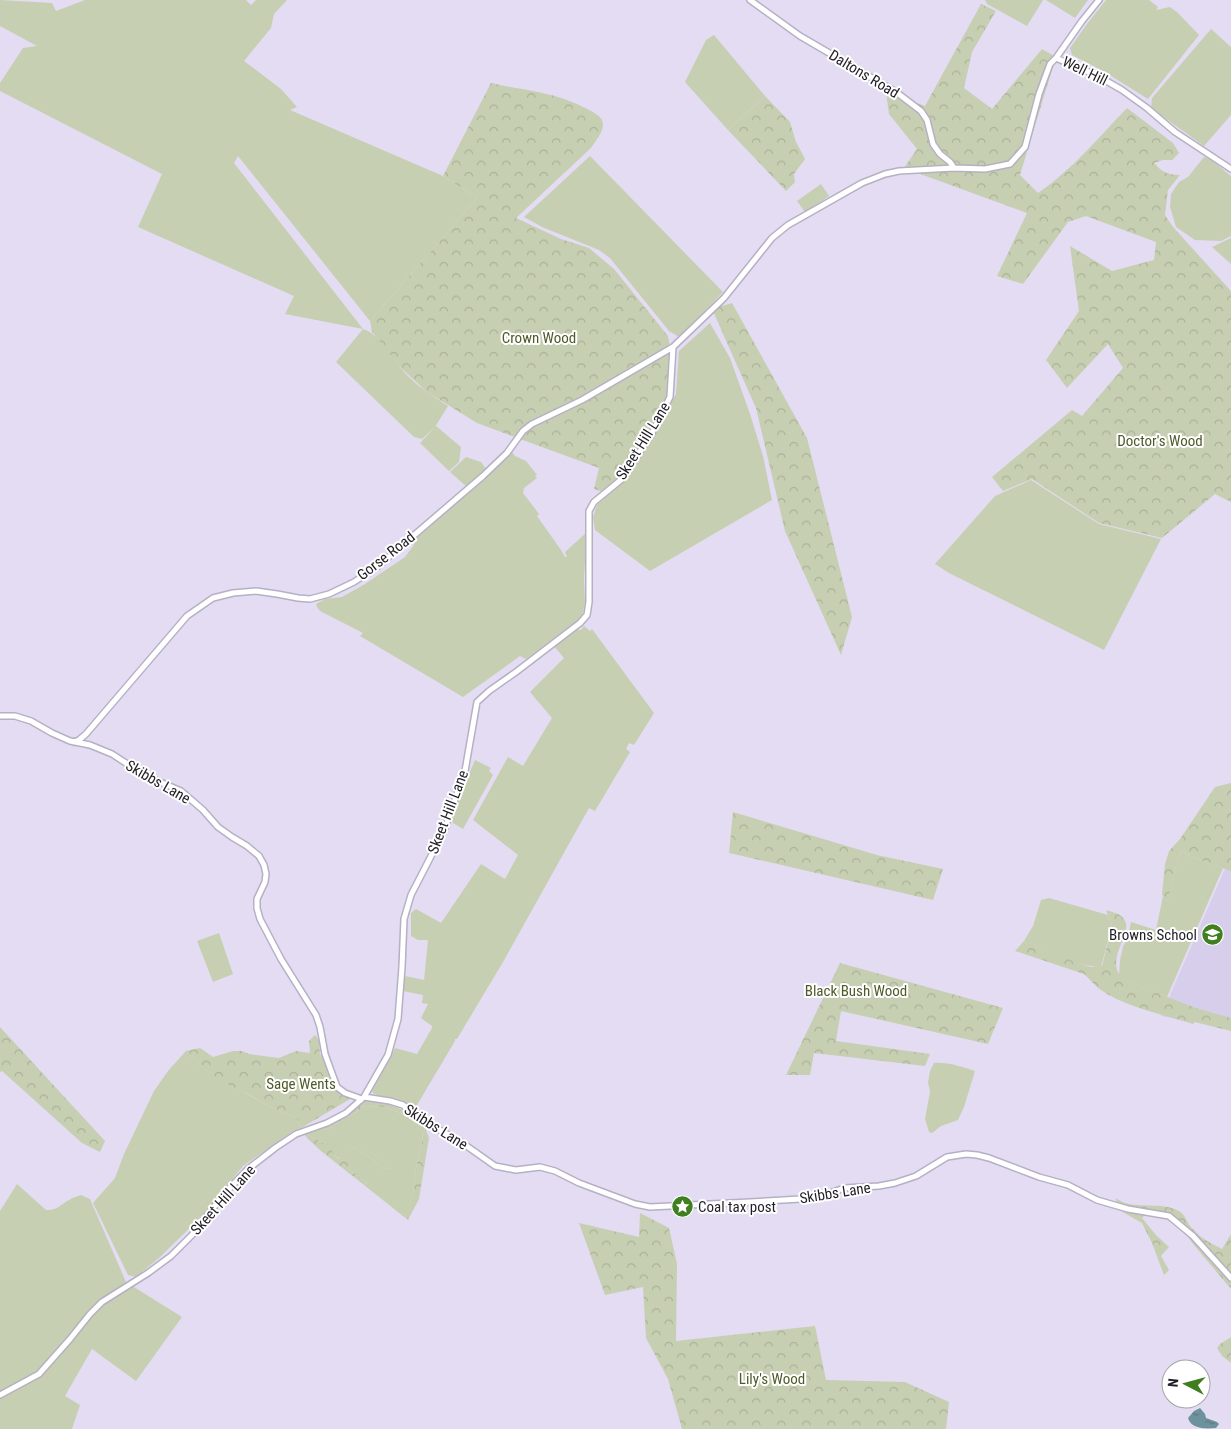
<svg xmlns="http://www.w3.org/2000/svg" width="1231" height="1429" font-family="'Roboto Condensed',sans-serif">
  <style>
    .built { fill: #d7ceeb }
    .grass { fill: #c7cfb2; fill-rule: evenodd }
    .forest { fill: url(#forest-crowns) }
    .water { fill: url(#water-ripples) }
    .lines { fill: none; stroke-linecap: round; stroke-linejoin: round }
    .minor-casing { stroke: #b6b0c5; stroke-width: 8 }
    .minor { stroke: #fff; stroke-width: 5 }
    .labels { text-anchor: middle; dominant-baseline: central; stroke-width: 4; stroke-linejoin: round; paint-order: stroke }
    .street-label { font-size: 15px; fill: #211e26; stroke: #fff }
    .park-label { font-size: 15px; fill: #4e5a29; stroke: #fff }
    .poi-label { font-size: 15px; fill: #211e26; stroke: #fff; text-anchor: end }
  </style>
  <defs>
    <pattern id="forest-crowns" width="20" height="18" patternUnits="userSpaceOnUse" patternTransform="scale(1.25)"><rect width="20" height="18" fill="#c7cfb2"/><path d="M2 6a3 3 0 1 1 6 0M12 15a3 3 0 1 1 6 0" fill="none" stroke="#abb199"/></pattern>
    <pattern id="water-ripples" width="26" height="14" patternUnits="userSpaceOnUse" patternTransform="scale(1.25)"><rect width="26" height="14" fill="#6e929d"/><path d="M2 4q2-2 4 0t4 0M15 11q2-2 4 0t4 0" fill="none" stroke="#5a7780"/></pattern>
  </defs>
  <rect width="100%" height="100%" fill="#e3dcf2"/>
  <path class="built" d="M1231 855V1029L1161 1016Z"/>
  <path class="grass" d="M0 0 52 3 56 11 85 0H246L251 5 256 0H287L274 14 271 28 244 61 281 89 297 107 290 110 443 176 477 198 370 321 238 156 234 163 363 329C381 335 393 359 405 373 418 387 433 396 448 406L435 427 422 439 414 437 336 362 363 329 285 314 294 296 138 227 162 174 0 91V83L23 48 37 46 0 26Z
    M985 0H1043L1027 26 987 4Z
    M1046 0H1088L1075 18Z
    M1106 0H1149L1158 7 1156 10 1170 7 1178 13 1199 35 1148 99 1105 72 1072 55 1070 48 1087 24Z
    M1211 29 1231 47V115L1204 146 1151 108 1152 98Z
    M714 35 765 96 728 130 685 82 706 40Z
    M590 156 723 292 679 337 669 331 610 258 599 250 542 227 524 217Z
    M1204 157 1210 159 1231 176V236L1221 241 1195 240 1176 227 1170 207 1171 194 1179 182 1188 177Z
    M821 184 829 196 805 212 797 201Z
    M1231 238V264L1212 247Z
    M710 323 730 358 750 414 763 456 772 500 650 571 595 530 593 517 597 505 618 486 643 453 676 394 679 351Z
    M436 426 461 447 459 462 449 471 420 443Z
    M512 452 515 456 526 461 537 475 535 476 537 478 524 488 523 493 539 514 537 516 561 550 565 557H567L565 552 587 532 584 578 585 603 582 617 526 659 520 656 463 697 360 636 363 633 320 611 317 607 316 604 325 599 342 597 365 584 405 557 414 545 410 542Z
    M466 457 481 462 486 469 467 487 450 472Z
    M1031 480 1099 524 1161 539 1104 650 949 573 935 564 995 496Z
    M584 626 590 631 592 629 654 713 634 745 629 743 626 749 630 752 595 811 589 808 503 962 457 1039H455V1041L414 1110C406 1104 398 1099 389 1097 383 1096 378 1096 373 1093L372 1091 395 1048 417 1054 432 1028V1026L421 1018 428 1004 422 1003 423 995 403 991 405 976 424 980 428 940H418L411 936V913L416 909 441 923 481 864 505 879 518 855 473 820 508 757 523 766 552 718 530 692 564 658 554 646 577 630H581Z
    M475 760 491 768 489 771 493 775 463 829 453 823C450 811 470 773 475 760Z
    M1182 851 1194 858 1223 868 1167 997 1124 980 1119 976 1120 960 1123 947 1128 936 1131 922 1156 930 1163 896 1167 902 1178 858Z
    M1049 898 1108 915 1112 926 1101 967C1075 966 1049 951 1024 941L1033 926 1041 900Z
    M219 933 233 974 213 982 197 941Z
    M186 1051 205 1070 272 1108 296 1117 301 1128 293 1131 243 1166 205 1213 160 1257 136 1277 128 1275 93 1203 115 1178 124 1154 154 1091 168 1071Z
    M934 1063C948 1062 962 1067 975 1071L964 1107 958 1120 941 1126 932 1133 929 1132 925 1119 930 1092 928 1082 930 1071Z
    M366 1106 384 1107 403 1114 408 1113 425 1127 416 1168 413 1194 408 1211 401 1210 408 1220 364 1185 367 1182 347 1168 349 1165 334 1155 322 1143 309 1135 307 1138 304 1134 320 1126 326 1130ZM358 1131 359 1147 378 1157 390 1168 384 1169 375 1161 351 1146Z
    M17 1184 46 1210C57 1211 61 1204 69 1200 72 1198 77 1196 81 1195L90 1199 126 1282 182 1317 136 1381 92 1349 65 1396 80 1405 72 1429H0V1211Z"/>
  <path class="forest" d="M981 4 996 11 972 52 964 88 992 109 1042 49 1056 57 1020 175 1038 193C1072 170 1099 137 1127 108L1173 143 1179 153 1172 160H1163L1154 163C1162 172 1168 175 1180 175L1168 190 1165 215 1173 227 1231 291V502L1215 494 1162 538 1099 523 1032 479 1003 491 992 477 1072 410 1082 416 1123 368 1108 344 1067 388 1046 360 1079 311 1070 246 1112 271 1154 260 1156 242 1086 216 1068 222 1023 284 997 276 1027 213 904 168 917 149 889 114 886 92 925 106Z
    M491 83C512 88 538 91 558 97 568 100 599 112 602 120 606 130 596 140 591 148L516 218 561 239 589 248 614 269 668 336 671 351 668 395 650 432 620 477 603 492 594 489 599 468 477 423 427 392 402 369 372 332 370 321 477 198 443 176Z
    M765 96 790 122 796 142 805 159 794 174 795 182 786 191 728 130Z
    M732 303 807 438 852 617 841 655 785 531 756 408 712 309Z
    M1231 783V871L1194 858 1182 851 1178 858 1167 903 1162 894 1165 864 1169 851 1180 839 1215 787Z
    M733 812 877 855 943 869 933 900 729 853Z
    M1106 910C1111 912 1118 913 1121 916 1140 930 1100 958 1124 980L1196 1008 1231 1018V1031L1195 1022 1193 1024C1165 1015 1125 1007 1101 990 1094 985 1090 979 1084 974L1015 951 1024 941 1073 961 1091 967 1102 966 1112 926Z
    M840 963 1003 1008 988 1044 841 1011 836 1041 930 1054 925 1066 814 1053 810 1075H786Z
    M0 1027 105 1141 100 1152 82 1143 2 1071 0 1072Z
    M315 1035 319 1040 320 1054 350 1099 301 1128 296 1117 272 1108 248 1094 221 1081 205 1070 186 1051 200 1048 213 1057 233 1051H242L249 1054 279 1058 296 1051 310 1053 309 1041Z
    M365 1101C381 1102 394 1104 408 1113L403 1114 384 1107 366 1106 326 1130 320 1126Z
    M425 1127 429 1138 419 1199 408 1220 400 1209 408 1210 413 1194 416 1168Z
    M359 1131 360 1147 378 1157 391 1168 384 1169 375 1161 351 1146 354 1132Z
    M309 1135 322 1143H328L334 1155 339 1159 347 1155 356 1158V1165H349L347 1168 367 1182 364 1185 321 1151 307 1138Z
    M1115 1198C1119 1200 1124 1203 1129 1204 1145 1207 1165 1203 1179 1211 1186 1215 1187 1224 1193 1229 1200 1238 1212 1244 1222 1249L1231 1234V1289L1193 1244 1183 1230 1166 1218 1146 1214 1142 1218 1156 1235 1169 1247 1161 1256 1169 1270 1164 1275 1152 1243 1142 1223 1121 1211Z
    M640 1213 669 1228 677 1264 676 1341 815 1326 826 1380 905 1382 949 1402 946 1429H682L668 1379 646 1338 643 1287 605 1295 579 1223 639 1237Z
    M1231 1337V1363L1222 1356 1217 1348 1220 1344Z"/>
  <path class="water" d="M1200 1408 1205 1414 1206 1418 1217 1422 1219 1424 1216 1428C1205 1429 1191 1429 1188 1418L1194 1411Z"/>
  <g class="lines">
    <defs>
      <path id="minor" d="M750 0 800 36 896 92 921 111 927 120 933 144 940 154 950 162 954 168
        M1056 58 1082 21 1099 0
        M0 716H15L31 721 52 733 70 741 90 745 112 754 146 776 181 791 203 810 218 827 232 837 247 846 259 856 264 865 266 874 265 882 257 899V908L260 919 281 959 316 1015 320 1027 325 1054 337 1087 345 1093 359 1098 361 1100
        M74 742 79 740 86 734 187 616 213 598 233 593 256 591 277 594 298 598 310 599 329 594 354 582 377 567 483 476 507 453 523 431 532 424 582 400 673 347 724 298 772 238 788 225 862 183 885 174 899 171 954 168 985 169 1010 164 1025 147 1039 94 1050 64 1056 58 1096 75 1122 90 1147 108 1175 132 1231 169
        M364 1097 390 1101 403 1105 420 1119 461 1142 495 1166 516 1170 540 1167 555 1171 579 1183 635 1204 650 1207 750 1202 817 1198 844 1188 879 1186 895 1183 916 1176 947 1157 966 1154 977 1155 989 1158 1039 1177 1068 1185 1097 1200 1128 1209 1169 1216 1193 1236 1231 1278
        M0 1395 39 1374 70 1339 90 1314 102 1302 148 1273 171 1256 192 1235 225 1193 248 1169 275 1148 296 1134 327 1123 346 1113 364 1097 388 1055 398 1019 402 967 404 919 411 895 444 831 465 771 477 702 489 691 516 672 580 623 587 615 589 602V511L594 502 622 479 652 433 670 397 673 347"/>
    </defs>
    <use href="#minor" class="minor-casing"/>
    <use href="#minor" class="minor"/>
  </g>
  <defs>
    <symbol id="school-disc" viewBox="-11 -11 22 22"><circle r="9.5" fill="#3f7f1f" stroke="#fff"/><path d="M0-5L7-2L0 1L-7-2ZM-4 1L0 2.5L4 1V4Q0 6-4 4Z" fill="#fff"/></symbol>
    <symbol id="sight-disc" viewBox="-11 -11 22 22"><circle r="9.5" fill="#3f7f1f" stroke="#fff"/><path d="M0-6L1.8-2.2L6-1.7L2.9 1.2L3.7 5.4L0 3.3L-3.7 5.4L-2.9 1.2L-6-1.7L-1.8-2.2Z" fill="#fff"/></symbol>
  </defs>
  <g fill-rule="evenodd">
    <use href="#school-disc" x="1200" y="922" width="25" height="25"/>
    <use href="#sight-disc" x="670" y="1194" width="25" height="25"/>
  </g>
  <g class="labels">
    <g class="street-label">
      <text transform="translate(1085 71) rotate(26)">Well Hill</text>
      <text transform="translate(864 74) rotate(31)">Daltons Road</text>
      <text transform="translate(643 441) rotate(-58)">Skeet Hill Lane</text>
      <text transform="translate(386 556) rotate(-38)">Gorse Road</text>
      <text transform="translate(158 782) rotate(30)">Skibbs Lane</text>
      <text transform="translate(448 812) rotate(-69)">Skeet Hill Lane</text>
      <text transform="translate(436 1127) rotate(32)">Skibbs Lane</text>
      <text transform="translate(835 1193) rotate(-9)">Skibbs Lane</text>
      <text transform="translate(223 1200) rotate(-48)">Skeet Hill Lane</text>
    </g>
    <g class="park-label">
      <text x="539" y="338">Crown Wood</text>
      <text x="1160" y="441">Doctor's Wood</text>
      <text x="856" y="991">Black Bush Wood</text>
      <text x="301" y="1084">Sage Wents</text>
      <text x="772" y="1379">Lily's Wood</text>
    </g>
    <g class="poi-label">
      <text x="1197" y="935">Browns School</text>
      <text x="698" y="1207" text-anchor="start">Coal tax post</text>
    </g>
  </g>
  <g transform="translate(1186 1384) rotate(276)"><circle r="24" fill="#ffffff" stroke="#a6a5a8"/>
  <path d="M0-4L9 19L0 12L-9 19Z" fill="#3f7f1f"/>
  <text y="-8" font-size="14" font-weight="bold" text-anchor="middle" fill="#211e26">N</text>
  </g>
</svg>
